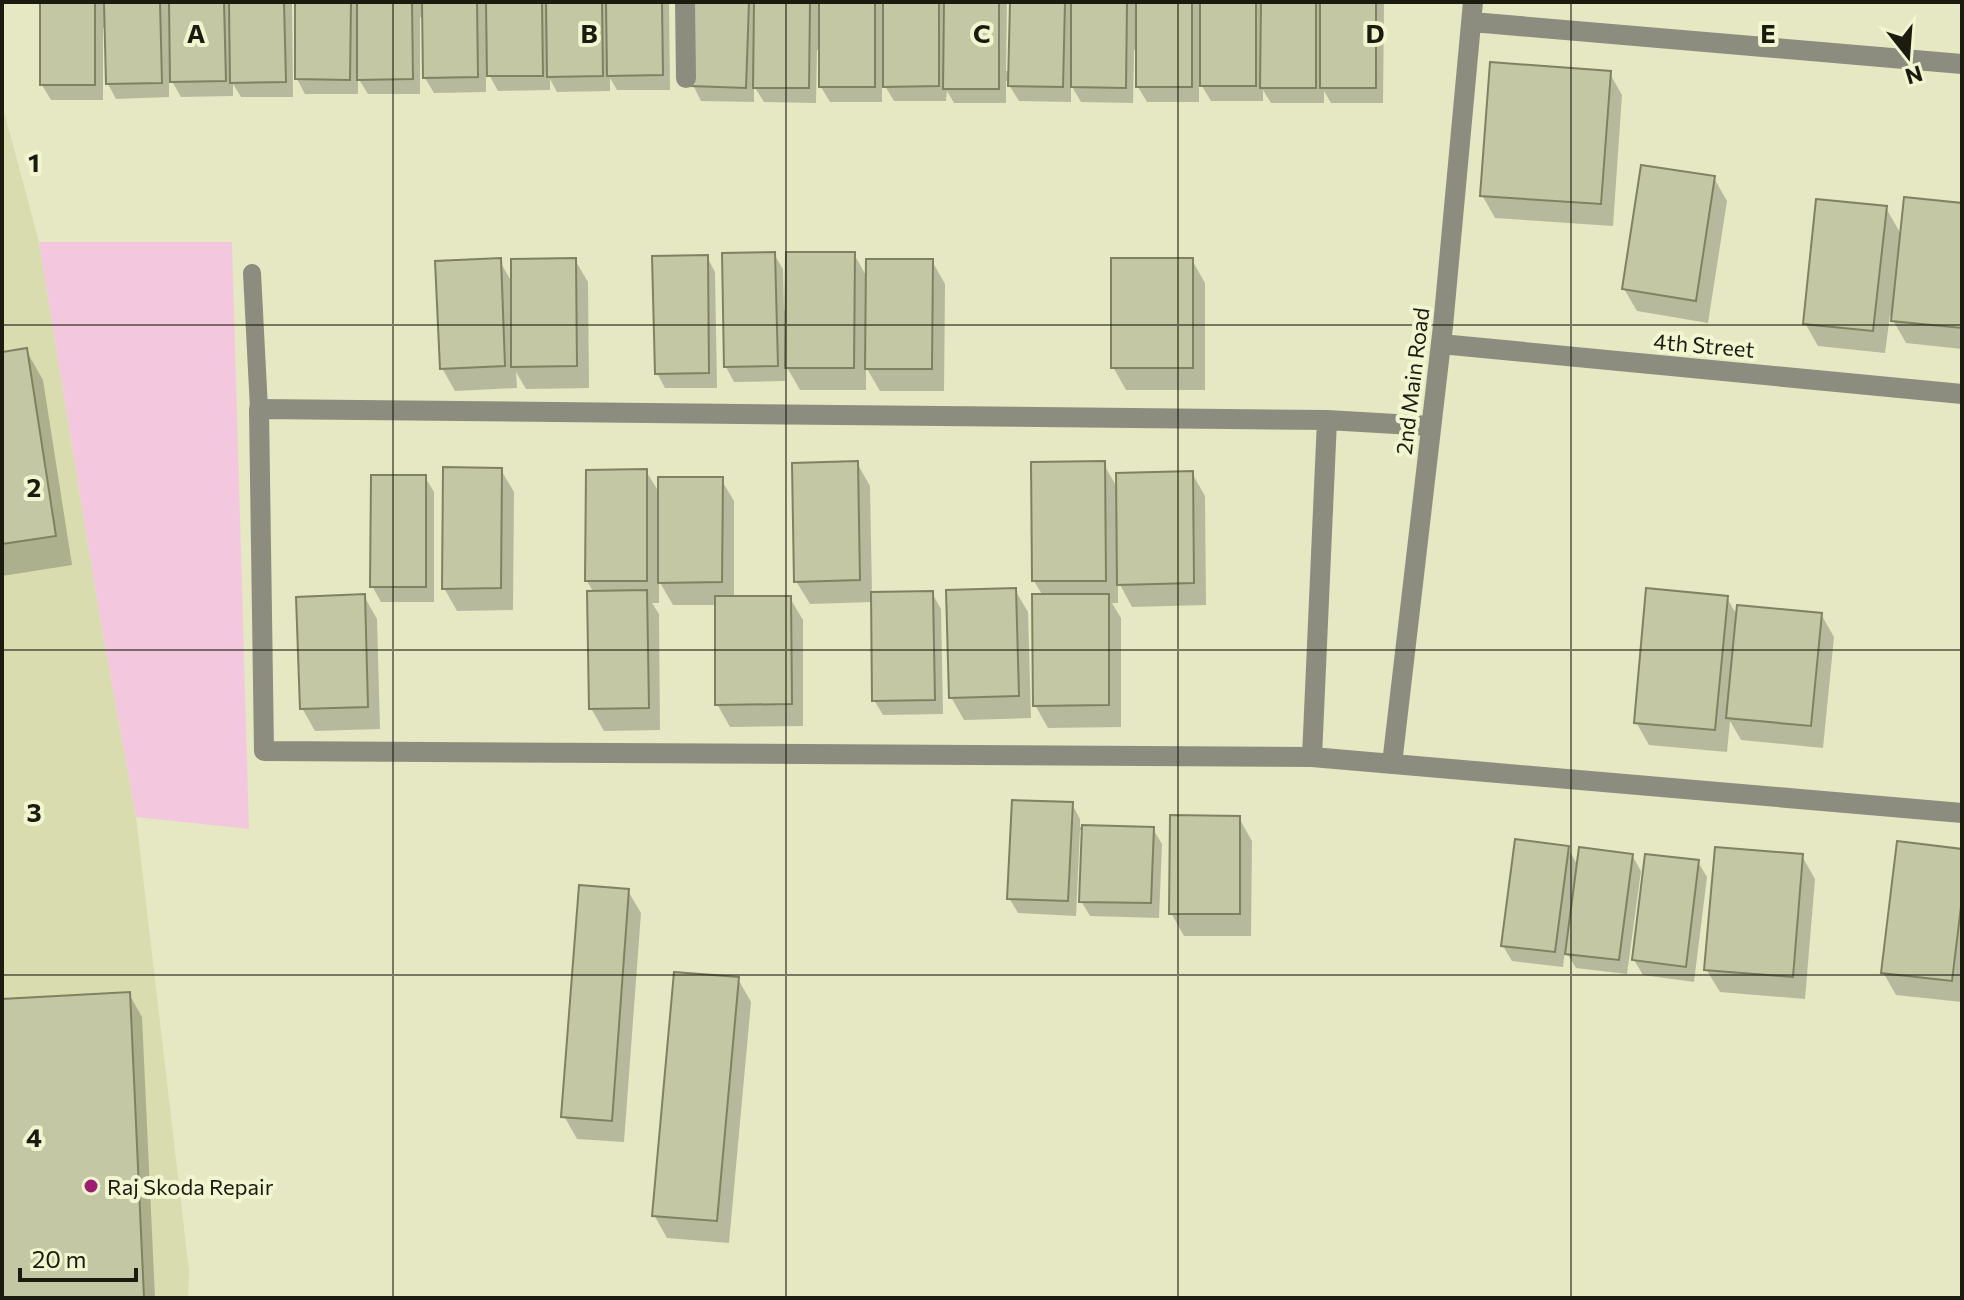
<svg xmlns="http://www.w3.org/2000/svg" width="1964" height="1300" font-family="Commissioner,sans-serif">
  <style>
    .built { fill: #d8dcaf }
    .green { fill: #f3c8de }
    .shadow { fill: #0003 }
    .building { fill: #c4c7a3; stroke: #7f8260; stroke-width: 2 }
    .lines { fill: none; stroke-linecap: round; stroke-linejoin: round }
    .service { stroke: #8c8d7e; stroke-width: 18 }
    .minor { stroke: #8c8d7e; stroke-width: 20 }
    .grid { fill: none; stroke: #1b1c0f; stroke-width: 2; stroke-opacity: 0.55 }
    .poi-dot { fill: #9e1f72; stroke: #f2f6d0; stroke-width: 3 }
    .labels { text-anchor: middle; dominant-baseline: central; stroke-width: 8; stroke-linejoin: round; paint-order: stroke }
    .street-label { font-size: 22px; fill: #1b1c0f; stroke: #f2f6d0 }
    .poi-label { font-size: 22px; fill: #1b1c0f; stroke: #f2f6d0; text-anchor: start }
    .grid-label { font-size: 26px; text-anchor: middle; font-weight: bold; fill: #1b1c0f; stroke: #f2f6d0; stroke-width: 8; stroke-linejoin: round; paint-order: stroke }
  </style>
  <rect width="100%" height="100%" fill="#e5e8c3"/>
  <path class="built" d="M2 104 39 242 100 618 136 817 189 1271 188 1298H2Z"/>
  <path class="green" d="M39 242H232L249 829 136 817 100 618Z"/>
  <path class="shadow" d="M42 2H292L293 97H241L233 84V96L181 97 169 76V97L116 99 108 84 107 28H103V100H51L42 85Z
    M297 2H669L670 90H617L610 78V91L557 92 550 79V90L498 91 486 69V92L434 93 425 78 424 17H420V94H368L358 78V94H305L297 79Z
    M695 2H1007L1006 71H1010L1012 2H1384L1383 103H1331L1324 91V103H1271L1263 90V101H1211L1199 81V102H1147L1138 87V50H1134L1133 103 1081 102 1071 85V102L1019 101 1006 80V103H954L947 91 946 101H894L882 81V102H830L821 87V50H817L816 103 764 102 754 86V102L701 101 693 85Z
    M1609 72 1622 95 1613 226 1495 218 1482 195Z
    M1714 178 1727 201 1708 323 1637 311 1624 289Z
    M1962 206V349L1906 343 1890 315 1885 353 1818 346 1805 323 1886 208 1902 236Z
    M774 254 783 269 784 310H787L854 254 868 279 932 261 945 284 944 391H880L866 367V390H800L785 364V381L734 382 726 367Z
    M707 257 715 272 717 388H665L657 373Z
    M499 260 513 284 575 260 588 282 589 388 526 389 516 372 517 388 455 391 442 368Z
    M1192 260 1205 283V390H1126L1113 367Z
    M26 350 43 380 72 565 2 576V354Z
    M857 463 870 486 872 594 932 593 941 609 943 714 883 715 874 700 873 602 810 604 796 581Z
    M1103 463 1118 489 1192 473 1205 496 1206 605 1132 607 1118 581V603H1112L1121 618V727L1048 728 1035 705 1043 596 1034 581Z
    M501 470 514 492 513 610 457 611 444 588Z
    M646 471 660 494 721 479 734 501V598H790L803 620V726L730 727 717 704V605H673L659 581V603H652L659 614 660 730 604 731 591 708 594 593 587 581Z
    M425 477 434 492V602H381L372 586Z
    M1015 590 1028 612 1031 718 964 720 951 697Z
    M364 596 377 619 380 729 315 731 302 708Z
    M1727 598 1738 617 1821 614 1834 637 1823 748 1741 740 1730 721 1727 752 1649 745 1636 722Z
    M1072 804 1080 819V827L1153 829 1162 844 1159 918 1090 916 1081 901 1084 831 1080 830 1076 916 1018 913 1009 898Z
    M1239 818 1252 841 1251 936H1184L1171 913Z
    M1568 848 1578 866 1632 855 1641 871 1627 974 1576 968 1565 950 1563 967 1512 961 1503 946Z
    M1962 851V1002L1896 995 1883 972Z
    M1802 856 1815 879 1805 999 1720 992 1706 969Z
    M1698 862 1707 877 1694 982 1643 975 1634 960Z
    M628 891 641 913 624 1142 577 1139 564 1116Z
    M738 979 751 1002 729 1243 667 1238 654 1215Z
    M129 994 142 1017 155 1298H2V1001Z"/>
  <path class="building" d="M40 2H95V85H40Z
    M104 2H160L162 83 106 84Z
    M169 2H224L226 81 170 82Z
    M229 2H284L286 82 230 83Z
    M295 2H351L350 80 295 79Z
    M357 2H412L413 79 357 80Z
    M422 2H477L478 77 423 78Z
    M486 2H542L543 76H487Z
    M546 2H602L603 76 547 77Z
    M606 2H662L663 75 607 76Z
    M693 2H749L746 88 691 86Z
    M754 2H810L809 88H753Z
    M819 2H875V87H819Z
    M883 2H939V86L883 87Z
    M944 2H999V89H943Z
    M1010 2H1065L1063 87 1008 86Z
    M1071 2H1127L1126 88 1071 87Z
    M1136 2H1192V87H1136Z
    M1200 2H1256V86H1200Z
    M1261 2H1316V88H1260Z
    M1320 2H1376V88H1320Z
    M1490 62 1611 71 1601 204 1480 196Z
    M1641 165 1715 176 1696 301 1622 289Z
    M1904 197 1962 203V328L1891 321Z
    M1816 199 1887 206 1873 331 1803 324Z
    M775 252 778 366 724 367 722 253Z
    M786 252H855L854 368H785Z
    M708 255 709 373 655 374 652 256Z
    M501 258 505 366 440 369 435 261Z
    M576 258 577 366 511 367V259Z
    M1111 258H1193V368H1111Z
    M866 259H933L932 369H865Z
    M27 348 56 536 2 544V352Z
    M858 461 860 580 794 582 792 463Z
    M1105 461 1106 581H1032L1031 462Z
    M443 467 502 468 501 588 442 589Z
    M647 469V581H585L586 470Z
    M1193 471 1194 583 1117 585 1116 473Z
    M371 475H426V587H370Z
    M658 477H723L722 582 658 583Z
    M1016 588 1019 696 949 698 946 590Z
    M1646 588 1728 596 1715 730 1634 723Z
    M647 590 649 708 589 709 587 591Z
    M933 591 935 700 872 701 871 592Z
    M365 594 368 707 300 709 296 597Z
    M1032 594H1109V705L1033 706Z
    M715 596H791L792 704 715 705Z
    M1737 605 1822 613 1811 726 1726 718Z
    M1012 800 1073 802 1068 901 1007 899Z
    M1170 815 1240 816V914H1169Z
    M1082 825 1154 827 1151 903 1079 902Z
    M1515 839 1569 846 1555 952 1501 946Z
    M1897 841 1962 849V898L1952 981 1881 973Z
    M1579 847 1633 854 1619 960 1565 954Z
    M1715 847 1803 854 1793 977 1704 970Z
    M1645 854 1699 860 1686 967 1632 960Z
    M579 885 629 889 612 1121 561 1117Z
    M674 972 739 977 717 1221 652 1216Z
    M130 992 144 1298H2V999Z"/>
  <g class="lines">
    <path class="service" d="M252 273 259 409"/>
    <path class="minor" d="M685 2 686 78
      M1472 22 1962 64
      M1441 344 1962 394
      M1430 426 1327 420 259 409 264 751 1312 757 1962 813
      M1312 757 1327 420
      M1392 764 1443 326 1473 2"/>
  </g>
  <path class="grid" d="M393 2V1298M786 2V1298M1178 2V1298M1571 2V1298M2 325H1962M2 650H1962M2 975H1962"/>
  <circle class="poi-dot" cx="91" cy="1186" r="8"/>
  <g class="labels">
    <g class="street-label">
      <text transform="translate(1704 345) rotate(5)">4th Street</text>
      <text transform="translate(1412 381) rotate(-83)">2nd Main Road</text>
    </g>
    <g class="poi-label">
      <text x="107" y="1186">Raj Skoda Repair</text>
    </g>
  </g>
  <g class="grid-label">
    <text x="196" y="43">A</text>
    <text x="589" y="43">B</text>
    <text x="982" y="43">C</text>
    <text x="1375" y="43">D</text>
    <text x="1768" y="43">E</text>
    <text x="34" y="172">1</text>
    <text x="34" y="497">2</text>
    <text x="34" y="822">3</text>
    <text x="34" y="1147">4</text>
  </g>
  <rect width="1964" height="1300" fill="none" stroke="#1b1c0f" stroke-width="8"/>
  <g transform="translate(1908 56) rotate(163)" stroke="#f2f6d0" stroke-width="6" paint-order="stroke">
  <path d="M0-6L14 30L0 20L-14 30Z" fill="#1b1c0f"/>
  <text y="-12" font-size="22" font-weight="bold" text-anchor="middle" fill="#1b1c0f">N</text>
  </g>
  <path d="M20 1268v12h116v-12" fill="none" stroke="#1b1c0f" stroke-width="4"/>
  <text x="32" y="1268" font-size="24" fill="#1b1c0f" stroke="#f2f6d0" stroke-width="6" paint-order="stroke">20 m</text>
</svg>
